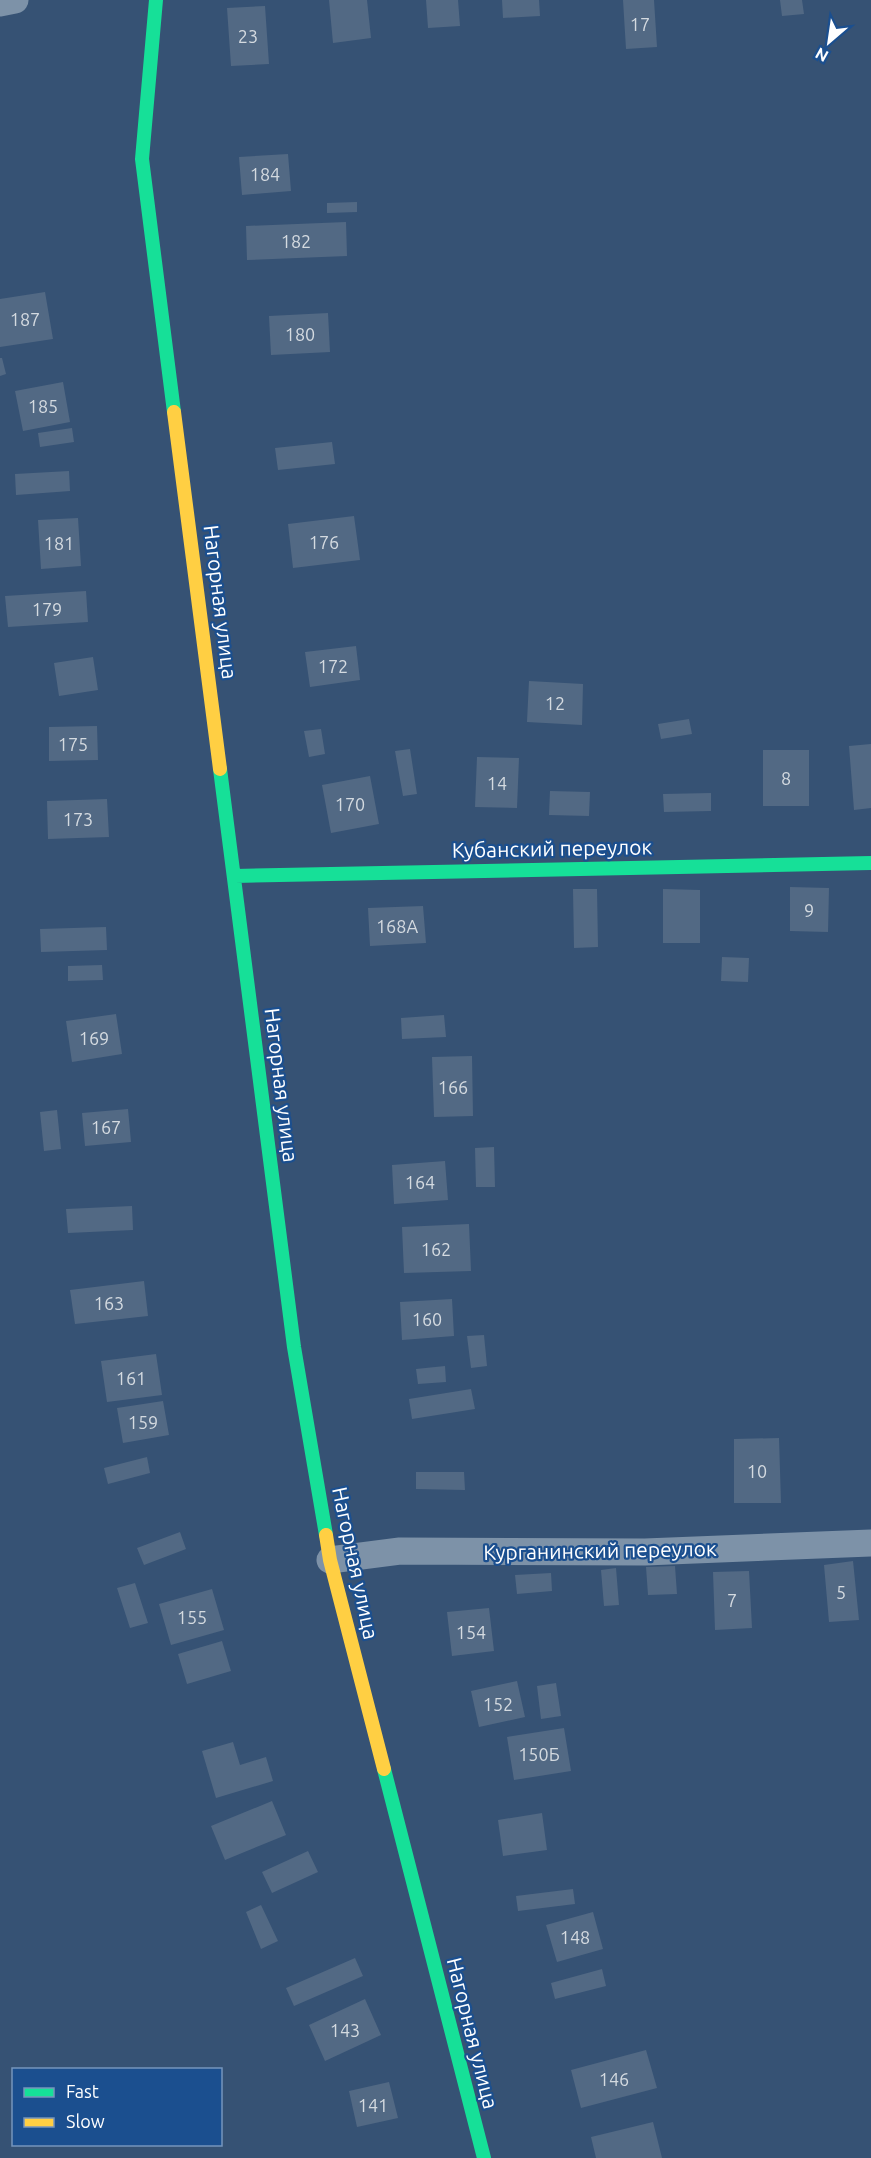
<svg xmlns="http://www.w3.org/2000/svg" width="871" height="2158" font-family="Ubuntu,sans-serif">
  <style>
    .building { fill: #526984 }
    .lines { fill: none; stroke-linecap: round; stroke-linejoin: round }
    .street { stroke: #7d92a8; stroke-width: 27 }
    .fast { stroke: #16e098; stroke-width: 14 }
    .slow { stroke: #ffcf43; stroke-width: 14 }
    .labels { text-anchor: middle; dominant-baseline: central; stroke-width: 4.5; stroke-linejoin: round; paint-order: stroke }
    .number-label { font-size: 18px; fill: #d4dae0 }
    .street-label { font-size: 21px; fill: #fff; stroke: #1b4f8f }
  </style>
  <rect width="100%" height="100%" fill="#365274"/>
  <path class="building" d="M329 0H367L371 38 333 43Z
    M426 0H458L460 26 428 28Z
    M502 0H539L540 16 503 18Z
    M623 0H654L657 47 626 49Z
    M780 0H802L804 14 782 16Z
    M265 6 269 64 231 66 227 8Z
    M288 154 291 191 242 195 239 157Z
    M357 202V212L327 213V203Z
    M346 222 347 256 247 260 246 226Z
    M45 292 53 339 0 347V299Z
    M328 313 330 352 271 355 269 316Z
    M0 358H2L6 374 0 376Z
    M63 382 70 422 23 431 15 391Z
    M72 428 74 442 40 447 38 433Z
    M332 442 335 464 278 470 275 448Z
    M69 471 70 491 16 495 15 474Z
    M354 516 360 560 293 568 288 524Z
    M78 518 81 566 41 569 38 520Z
    M86 591 88 622 8 627 5 596Z
    M356 646 360 680 310 687 305 652Z
    M93 657 98 690 59 696 54 663Z
    M529 681 583 684 582 725 527 722Z
    M689 719 692 734 661 739 658 724Z
    M97 726 98 760 49 761V727Z
    M321 729 325 754 309 757 304 731Z
    M871 744V808L854 810 849 746Z
    M410 749 417 794 403 796 395 751Z
    M763 750H809V806H763Z
    M477 757 519 758 517 808 475 807Z
    M370 776 379 824 331 833 322 785Z
    M550 791 590 792 589 816 549 815Z
    M711 793V811L664 812 663 794Z
    M107 799 109 837 48 839 47 801Z
    M790 887 829 888 828 932 790 931Z
    M573 889H597L598 947 574 948Z
    M663 889 700 890V943H663Z
    M423 906 426 943 370 946 368 908Z
    M106 927 107 950 41 952 40 929Z
    M722 957 749 958 748 982 721 981Z
    M102 965 103 980 68 981V966Z
    M116 1014 122 1054 72 1062 66 1021Z
    M444 1015 446 1037 402 1039 401 1018Z
    M472 1056 473 1116 434 1117 432 1057Z
    M128 1109 131 1142 85 1146 82 1113Z
    M57 1110 61 1149 44 1151 40 1112Z
    M494 1147 495 1187H476L475 1148Z
    M445 1161 448 1200 394 1204 392 1165Z
    M132 1206 133 1230 68 1233 66 1209Z
    M469 1224 471 1271 404 1273 402 1227Z
    M144 1281 148 1316 75 1324 70 1290Z
    M452 1299 454 1336 402 1340 400 1302Z
    M484 1335 487 1366 471 1368 467 1336Z
    M156 1354 162 1395 107 1402 101 1361Z
    M445 1366 446 1382 418 1384 416 1369Z
    M471 1389 475 1409 412 1419 409 1399Z
    M163 1401 169 1435 123 1443 117 1408Z
    M779 1438 781 1503H734V1439Z
    M147 1457 150 1473 108 1484 104 1468Z
    M416 1472H464L465 1490 416 1489Z
    M180 1532 186 1549 144 1565 137 1548Z
    M853 1561 859 1620 829 1622 824 1565Z
    M675 1566 677 1594 648 1595 646 1567Z
    M616 1568 619 1605 604 1606 601 1570Z
    M749 1571 752 1628 715 1630 713 1572Z
    M551 1573 552 1591 517 1594 515 1575Z
    M135 1583 148 1623 130 1628 117 1588Z
    M212 1589 224 1630 171 1645 159 1604Z
    M489 1608 494 1651 452 1656 447 1612Z
    M222 1641 231 1671 187 1684 178 1654Z
    M517 1681 525 1717 479 1727 471 1691Z
    M556 1683 561 1716 541 1719 537 1686Z
    M564 1728 571 1771 514 1780 507 1737Z
    M233 1742 240 1765 266 1757 273 1781 216 1798 202 1751Z
    M272 1801 286 1835 225 1860 211 1826Z
    M542 1813 547 1850 503 1856 498 1820Z
    M308 1851 318 1872 272 1893 262 1872Z
    M573 1889 575 1904 518 1911 516 1896Z
    M261 1905 278 1941 261 1949 246 1912Z
    M593 1912 603 1949 557 1962 546 1925Z
    M355 1958 363 1976 294 2006 286 1988Z
    M602 1969 606 1986 555 1999 551 1983Z
    M365 1999 381 2035 325 2061 309 2025Z
    M646 2050 657 2088 581 2108 571 2070Z
    M389 2082 398 2118 357 2127 349 2091Z
    M653 2122 662 2158H596L591 2137Z"/>
  <g class="lines">
    <path class="street" d="M0 3 15 0
      M330 1560 400 1551 645 1552 871 1543"/>
    <path class="fast" d="M156 0 142 159 174 412
      M220 769 294 1347 326 1535
      M235 876 871 863
      M384 1769 484 2158"/>
    <path class="slow" d="M174 412 220 769
      M326 1535 330 1560 384 1769"/>
  </g>
  <g class="labels">
    <g class="number-label">
      <text x="640" y="24">17</text>
      <text x="248" y="36">23</text>
      <text x="265" y="174">184</text>
      <text x="296" y="241">182</text>
      <text x="25" y="319">187</text>
      <text x="300" y="334">180</text>
      <text x="43" y="406">185</text>
      <text x="324" y="542">176</text>
      <text x="59" y="543">181</text>
      <text x="47" y="609">179</text>
      <text x="333" y="666">172</text>
      <text x="555" y="703">12</text>
      <text x="73" y="744">175</text>
      <text x="786" y="778">8</text>
      <text x="497" y="783">14</text>
      <text x="350" y="804">170</text>
      <text x="78" y="819">173</text>
      <text x="809" y="910">9</text>
      <text x="397" y="926">168А</text>
      <text x="94" y="1038">169</text>
      <text x="453" y="1087">166</text>
      <text x="106" y="1127">167</text>
      <text x="420" y="1182">164</text>
      <text x="436" y="1249">162</text>
      <text x="109" y="1303">163</text>
      <text x="427" y="1319">160</text>
      <text x="131" y="1378">161</text>
      <text x="143" y="1422">159</text>
      <text x="757" y="1471">10</text>
      <text x="841" y="1592">5</text>
      <text x="732" y="1600">7</text>
      <text x="192" y="1617">155</text>
      <text x="471" y="1632">154</text>
      <text x="498" y="1704">152</text>
      <text x="539" y="1754">150Б</text>
      <text x="575" y="1937">148</text>
      <text x="345" y="2030">143</text>
      <text x="614" y="2079">146</text>
      <text x="373" y="2105">141</text>
    </g>
    <g class="street-label">
      <text transform="translate(221 602) rotate(83)">Нагорная улица</text>
      <text transform="translate(552 848) rotate(-1)">Кубанский переулок</text>
      <text transform="translate(282 1085) rotate(83)">Нагорная улица</text>
      <text transform="translate(600 1550) rotate(-1)">Курганинский переулок</text>
      <text transform="translate(356 1563) rotate(78)">Нагорная улица</text>
      <text transform="translate(473 2033) rotate(76)">Нагорная улица</text>
    </g>
  </g>
  <rect x="12" y="2068" width="210" height="78" fill="#1b4f8f" stroke="#7695bc" stroke-width="1.5"/>
  <rect x="24" y="2088" width="30" height="9" fill="#16e098" stroke="#7695bc" stroke-width="1.5"/>
  <text x="66" y="2098" font-size="18" fill="#ffffff">Fast</text>
  <rect x="24" y="2118" width="30" height="9" fill="#ffcf43" stroke="#7695bc" stroke-width="1.5"/>
  <text x="66" y="2128" font-size="18" fill="#ffffff">Slow</text>
  <g transform="translate(829 42) rotate(209)" stroke="#1b4f8f" stroke-width="4.5" paint-order="stroke">
  <path d="M0-4.5L10 22L0 15L-10 22Z" fill="#ffffff"/>
  <text y="-9" font-size="16" font-weight="bold" text-anchor="middle" fill="#ffffff">N</text>
  </g>
</svg>
